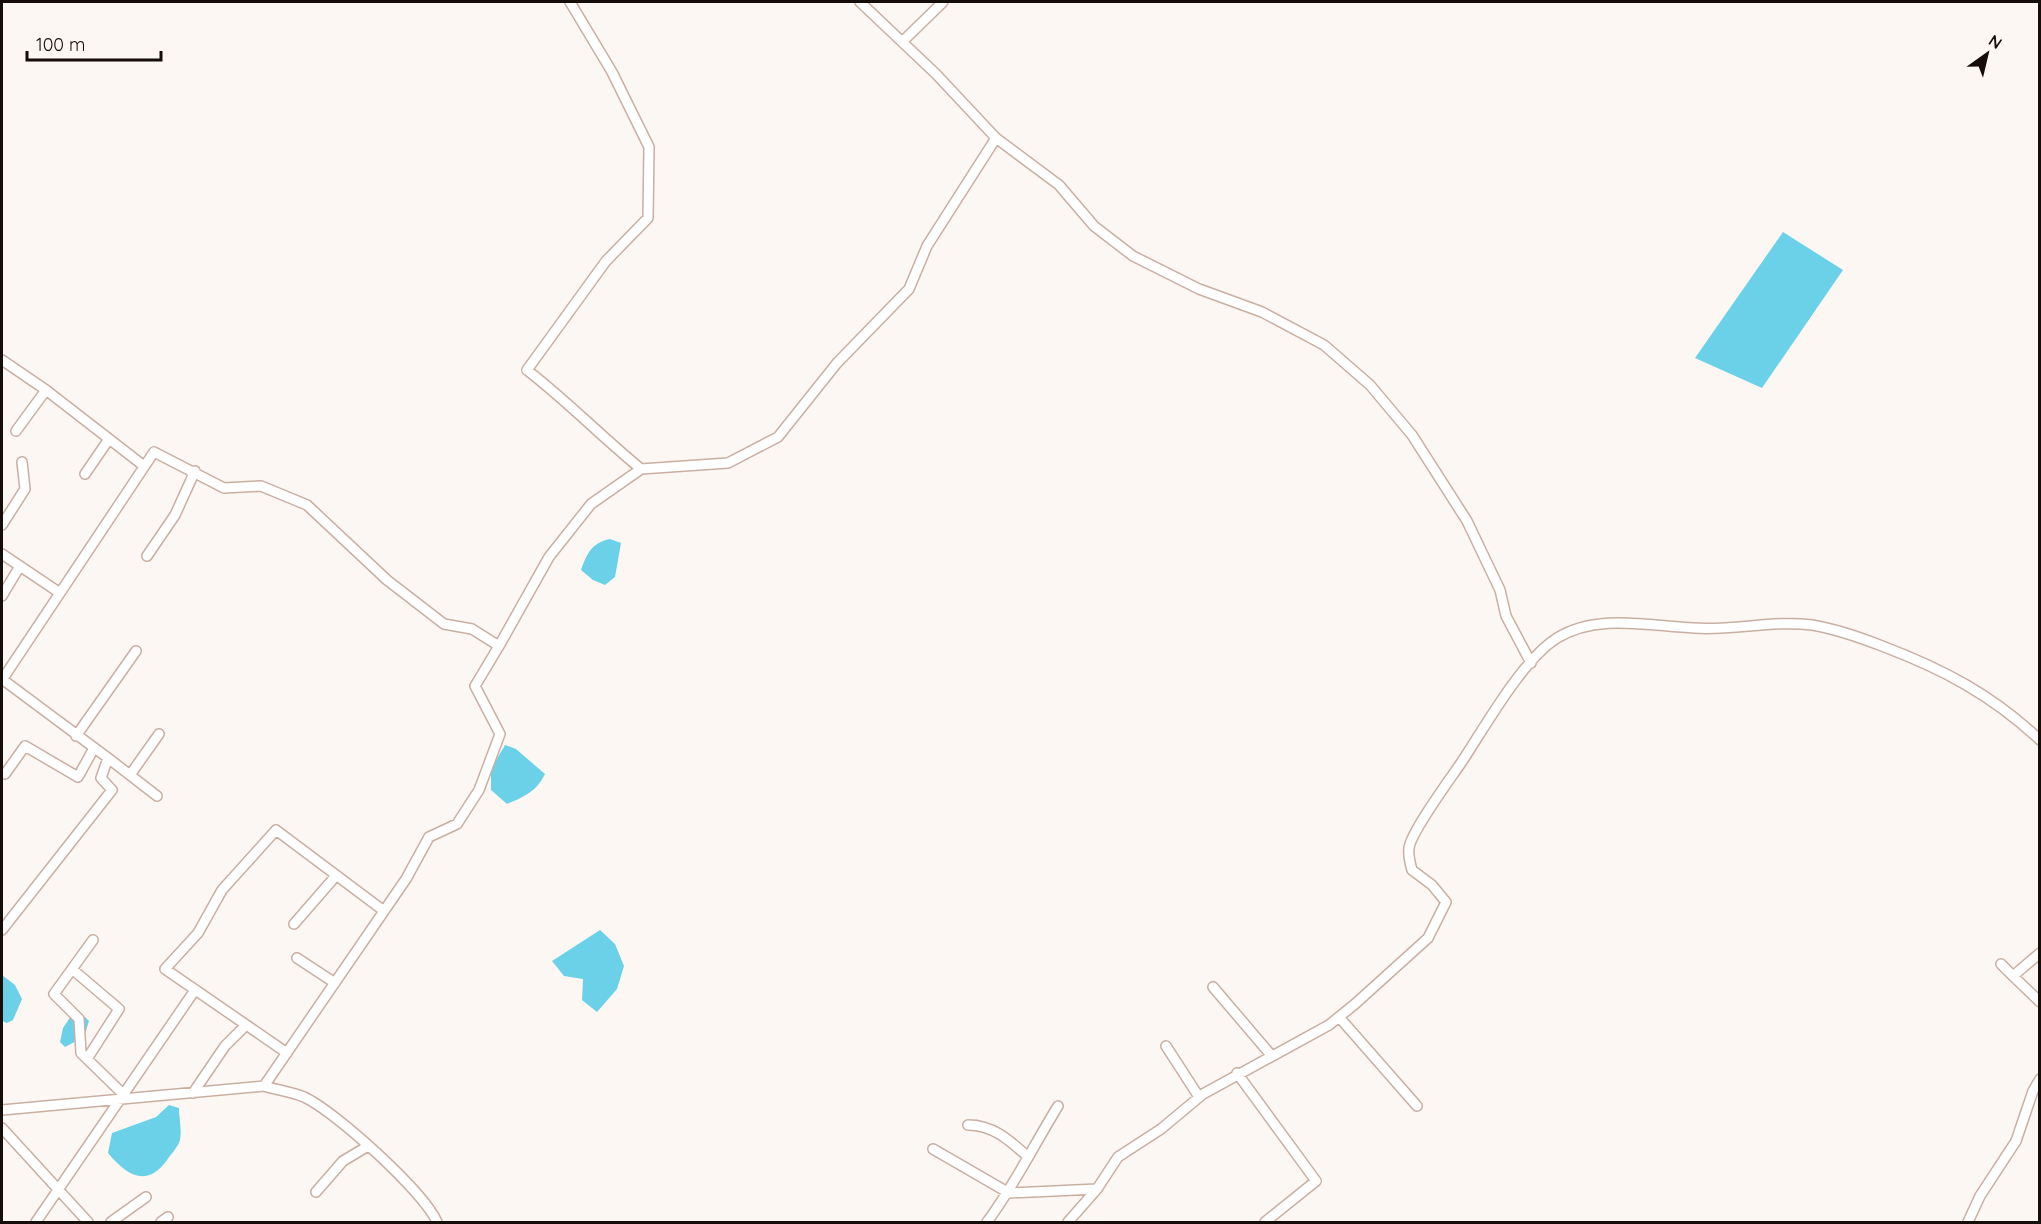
<svg xmlns="http://www.w3.org/2000/svg" width="2041" height="1224" font-family="Quicksand,sans-serif">
  <style>
    .water { fill: #6bd1e8 }
    .lines { fill: none; stroke-linecap: round; stroke-linejoin: round }
    .minor-casing { stroke: #caafa1; stroke-width: 12 }
    .minor { stroke: #fff; stroke-width: 9 }
  </style>
  <rect width="100%" height="100%" fill="#fdf7f4"/>
  <path class="water" d="M1783 232 1843 270 1762 388 1695 358Z
    M610 539 621 543 615 577 605 585 593 580 581 570C587 554 591 543 610 539Z
    M505 745 516 749 545 774C537 791 524 797 507 804L491 790V769Z
    M600 930 615 944 624 966 617 989 597 1012 582 1000 583 979 564 976 552 961Z
    M2 975 15 985 22 999 13 1020 7 1023 2 1021Z
    M73 1013 79 1019 85 1017 89 1021 84 1037 65 1047 60 1042 63 1028Z
    M169 1105 179 1108C179 1118 182 1131 180 1140 178 1147 171 1154 167 1160 147 1188 127 1176 108 1153L112 1133 156 1117Z"/>
  <g class="lines">
    <defs>
      <path id="minor" d="M860 2 936 74 996 138
        M902 42 943 2
        M2 360 46 390 144 466
        M16 431 46 390
        M641 469 728 463 778 437 837 363 909 289 927 246 996 138 1059 185 1094 226 1133 256 1199 289 1262 312 1324 345 1370 385 1412 435 1467 521 1500 590 1506 616 1531 663
        M85 474 109 439
        M2 525 25 489 22 462
        M2 554 60 593
        M147 556 175 515 195 471
        M2 596 20 566
        M2 680 154 452 224 488 261 486 307 505 387 580 444 624 472 629 499 646 549 557 591 504 641 469C602 437 567 401 527 370L606 261 648 218 649 147 612 72 570 2
        M76 736 136 651
        M108 758 157 796
        M5 774 25 746 78 777 94 748
        M130 775 159 734
        M294 924 334 878
        M2 930 112 790 101 778 108 758 2 679
        M93 940 54 994 79 1019 81 1053 124 1095
        M2040 953 2013 976 2040 1002
        M297 958 335 983
        M2001 964 2013 976
        M72 969 119 1009 87 1059
        M1213 987 1271 1055
        M1339 1017 1417 1106
        M1166 1046 1199 1097
        M287 1053 165 969 198 933 222 890 276 830 384 911
        M1237 1073 1316 1181 1265 1222
        M264 1086 406 879 429 837 457 824 479 790 500 734 475 686 499 646
        M193 1093 225 1046 246 1025
        M2 1110 264 1086C277 1090 292 1092 304 1097 335 1111 424 1192 437 1222
        M968 1125C993 1125 1009 1140 1027 1156
        M2 1128 88 1222
        M933 1149 1009 1193 1097 1189
        M316 1192 343 1161 368 1146
        M36 1222 195 990
        M111 1222 146 1197
        M161 1222 168 1217
        M987 1222C1014 1186 1034 1145 1058 1106
        M1068 1222 1097 1189 1118 1157 1161 1129 1203 1094 1329 1025 1355 1004 1428 938 1446 902 1432 885 1412 870C1410 863 1408 856 1409 848 1411 832 1450 779 1461 763 1485 727 1522 660 1557 638 1597 613 1649 626 1694 628 1733 631 1772 620 1812 625 1836 629 1859 637 1882 646 1943 669 1992 695 2040 740
        M1968 1222 1980 1196 2016 1141 2033 1091 2040 1079"/>
    </defs>
    <use href="#minor" class="minor-casing"/>
    <use href="#minor" class="minor"/>
  </g>
  <rect width="2041" height="1224" fill="none" stroke="#160d08" stroke-width="6"/>
  <g transform="translate(1987 54) rotate(34)" stroke="#fdf7f4" stroke-width="4.5" paint-order="stroke">
  <path d="M0-4.5L10 22L0 15L-10 22Z" fill="#160d08"/>
  <text y="-9" font-size="16" font-weight="bold" text-anchor="middle" fill="#160d08">N</text>
  </g>
  <path d="M27 51v9h134v-9" fill="none" stroke="#160d08" stroke-width="3"/>
  <text x="36" y="51" font-size="18" fill="#160d08" stroke="#fdf7f4" stroke-width="4.5" paint-order="stroke">100 m</text>
</svg>
